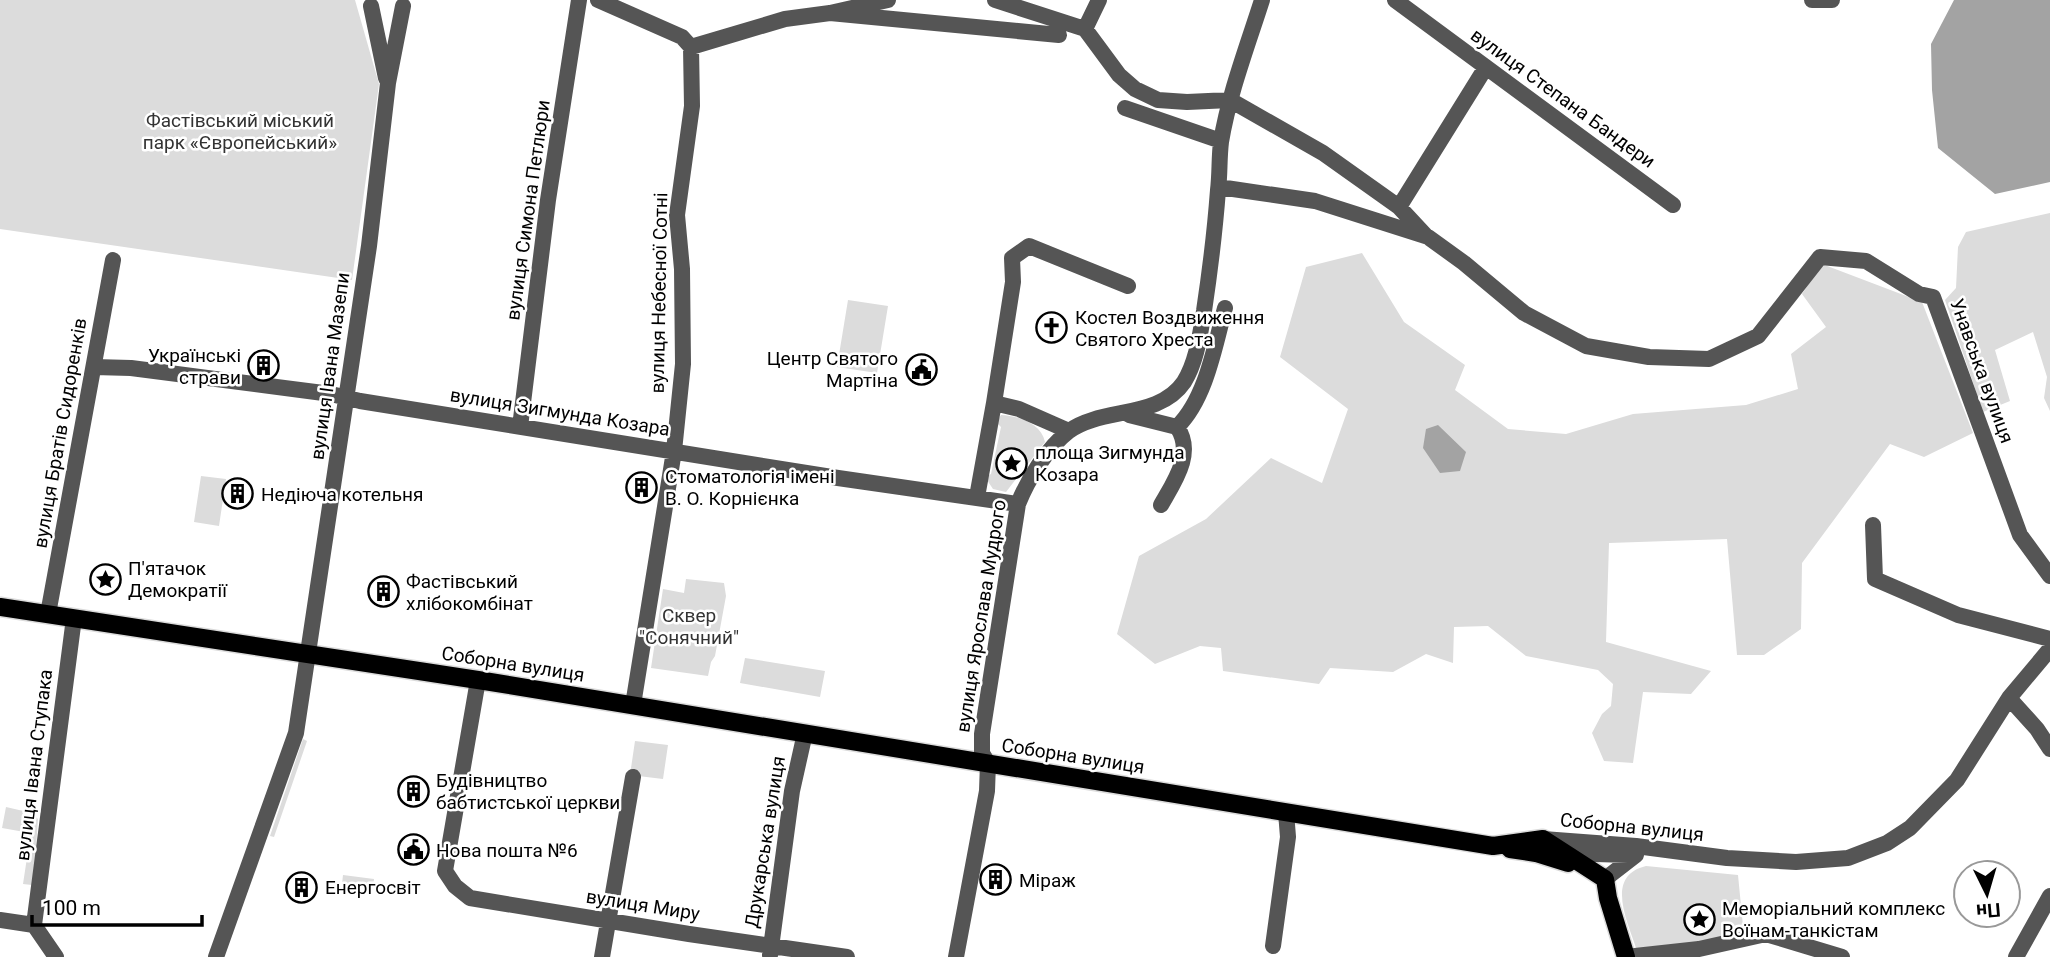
<svg xmlns="http://www.w3.org/2000/svg" width="2050" height="957" font-family="Roboto,sans-serif">
  <style>
    .green { fill: #dcdcdc }
    .water { fill: #a3a3a3 }
    .lines { fill: none; stroke-linecap: round; stroke-linejoin: round }
    .major-casing { stroke: #dbdbdb; stroke-width: 21 }
    .minor { stroke: #555; stroke-width: 16 }
    .major { stroke: #000; stroke-width: 18 }
    .labels { text-anchor: middle; dominant-baseline: central; stroke-width: 5; stroke-linejoin: round; paint-order: stroke }
    .street-label { font-size: 19px; fill: #000; stroke: #fff }
    .park-label { font-size: 19px; fill: #333; stroke: #fff }
    .poi-label { font-size: 19px; fill: #000; stroke: #fff; text-anchor: start }
  </style>
  <rect width="100%" height="100%" fill="#fff"/>
  <path class="green" d="M0 0H355L379 84 352 280 0 229Z
    M2050 213V411L2044 398 2047 377 2033 332 1995 350 2010 401 1983 412 1945 300 1956 288 1958 247 1966 232Z
    M1362 253 1404 322 1465 365 1455 390 1508 429 1566 434 1633 414 1746 405 1798 389 1791 354 1826 327 1802 294 1822 264 1922 302 1973 433 1924 457 1890 444 1802 563 1801 629 1764 655H1737L1727 539 1609 543 1606 642 1711 671 1691 694 1643 692 1633 763 1604 761 1592 733 1602 714 1611 706 1613 684 1598 670 1526 656 1488 626 1454 627 1453 663 1426 654 1393 672 1330 668 1319 684 1223 671 1221 648 1200 646 1155 664 1117 634 1139 556 1206 519 1271 458 1322 483 1348 409 1280 357 1306 267Z
    M848 300 888 306 877 373 837 367Z
    M1001 415C1019 416 1041 423 1045 442L1006 492 993 489 985 477 991 474 1001 427 996 422Z
    M201 476 226 479 219 526 194 522Z
    M686 579 724 583 726 596 715 656 711 662 708 676 651 668 663 589 684 593Z
    M745 658 825 671 820 697 740 683Z
    M303 739 307 741 274 837 270 836Z
    M635 741 668 745 663 779 630 775Z
    M6 807 32 813 38 819 36 848 28 847 30 833 2 828Z
    M28 851 37 853 32 885 23 884Z
    M1646 866 1738 875 1743 926 1719 941 1637 951C1628 922 1604 876 1646 866Z
    M343 875 374 879 373 888 342 884Z"/>
  <path class="water" d="M1954 0H2050V182L1995 194 1938 148 1932 90 1931 44Z
    M1438 425 1466 452 1460 471 1440 473 1423 448 1426 429Z"/>
  <g class="lines">
    <defs>
      <path id="major" d="M0 607 478 680 1493 846 1543 839 1605 879 1608 898 1626 957
        M1510 849 1536 853 1568 863"/>
    </defs>
    <use href="#major" class="major-casing"/>
    <path class="minor" d="M598 0 682 37 691 47
      M995 0 1085 29 1119 75 1135 89 1158 100 1187 102 1230 100 1323 153 1399 207 1426 236
      M1395 0 1673 205
      M1812 0H1832
      M371 6 386 78
      M830 13 1059 35
      M1085 29 1099 0
      M691 47 785 19 830 13 888 0
      M1125 108 1221 141
      M1219 187 1315 201 1428 237 1464 263 1524 313 1586 346 1649 357 1709 359 1758 336 1820 257 1866 261 1919 294 1933 297 2020 535 2050 576
      M1399 207 1486 67
      M94 367 131 368 331 394 360 401 838 478 1018 504
      M994 403 1013 282 1012 258 1029 246 1128 286
      M1129 415 1177 427
      M520 427 548 200 579 0
      M977 497 994 403 1019 409 1069 431
      M1161 505C1174 482 1195 453 1177 427 1206 399 1215 345 1225 308
      M1873 525 1875 579 1958 615 2050 639
      M48 614 113 260
      M478 680 445 871 455 886 470 898 689 934 847 957
      M2009 698 2037 729 2050 749
      M633 705 674 451 683 364 682 269 677 215 692 106 691 47
      M1543 839 1636 846 1727 858 1796 862 1848 858 1887 843 1910 828 1957 780 2009 698 2050 649
      M1563 853 1628 855
      M1605 879 1636 855
      M0 920 34 925
      M34 925 74 618
      M34 925 56 957
      M1273 946 1288 837 1286 812
      M770 955 792 791 805 733
      M216 957 296 733 369 246 388 83 403 6
      M602 957 633 777
      M956 957 987 791 988 763 982 753V734L1018 504C1028 479 1047 448 1069 431 1102 407 1159 419 1184 382 1197 361 1200 334 1204 311 1210 271 1215 230 1218 190 1220 174 1219 158 1221 142 1229 94 1247 47 1262 0
      M1626 957 1699 949 1766 934 1842 957
      M2016 957 2050 896"/>
    <use href="#major" class="major"/>
  </g>
  <defs>
    <symbol id="church-ring" viewBox="-11 -11 22 22"><circle r="9.5" fill="#fff" stroke="#000" stroke-width="1.5"/><path d="M-1.2-6h2.4v3.5h3.3v2.4h-3.3V6h-2.4V-.1h-3.3v-2.4h3.3Z" fill="#000"/></symbol>
    <symbol id="building-ring" viewBox="-11 -11 22 22"><circle r="9.5" fill="#fff" stroke="#000" stroke-width="1.5"/><path d="M-4-6H4V6H1V3H-1V6H-4ZM-2.5-4.3h1.7v1.8h-1.7ZM.8-4.3h1.7v1.8H.8ZM-2.5-1h1.7V.8h-1.7ZM.8-1h1.7V.8H.8Z" fill="#000"/></symbol>
    <symbol id="civic-ring" viewBox="-11 -11 22 22"><circle r="9.5" fill="#fff" stroke="#000" stroke-width="1.5"/><path d="M-.6-6.5H3V-4.5H.6V-3L4-1V1h2V6H-6V1h2V-1L-.6-3ZM-1.2 2.5V6h2.4V2.5Z" fill="#000"/></symbol>
    <symbol id="sight-ring" viewBox="-11 -11 22 22"><circle r="9.5" fill="#fff" stroke="#000" stroke-width="1.5"/><path d="M0-6L1.8-2.2L6-1.7L2.9 1.2L3.7 5.4L0 3.3L-3.7 5.4L-2.9 1.2L-6-1.7L-1.8-2.2Z" fill="#000"/></symbol>
  </defs>
  <g fill-rule="evenodd">
    <use href="#church-ring" x="1034" y="310" width="35" height="35"/>
    <use href="#building-ring" x="246" y="348" width="35" height="35"/>
    <use href="#civic-ring" x="904" y="352" width="35" height="35"/>
    <use href="#sight-ring" x="994" y="446" width="35" height="35"/>
    <use href="#building-ring" x="624" y="470" width="35" height="35"/>
    <use href="#building-ring" x="220" y="476" width="35" height="35"/>
    <use href="#sight-ring" x="88" y="562" width="35" height="35"/>
    <use href="#building-ring" x="366" y="574" width="35" height="35"/>
    <use href="#building-ring" x="396" y="774" width="35" height="35"/>
    <use href="#civic-ring" x="396" y="832" width="35" height="35"/>
    <use href="#building-ring" x="978" y="862" width="35" height="35"/>
    <use href="#building-ring" x="284" y="870" width="35" height="35"/>
    <use href="#sight-ring" x="1682" y="902" width="35" height="35"/>
  </g>
  <g class="labels">
    <g class="street-label">
      <text transform="translate(1563 98) rotate(36)">вулиця Степана Бандери</text>
      <text transform="translate(528 210) rotate(-82)">вулиця Симона Петлюри</text>
      <text transform="translate(659 293) rotate(-89)">вулиця Небесної Сотні</text>
      <text transform="translate(330 366) rotate(-82)">вулиця Івана Мазепи</text>
      <text transform="translate(1982 371) rotate(70)">Унавська вулиця</text>
      <text transform="translate(560 412) rotate(9)">вулиця Зигмунда Козара</text>
      <text transform="translate(60 433) rotate(-80)">вулиця Братів Сидоренків</text>
      <text transform="translate(981 616) rotate(-81)">вулиця Ярослава Мудрого</text>
      <text transform="translate(513 664) rotate(9)">Соборна вулиця</text>
      <text transform="translate(1073 756) rotate(9)">Соборна вулиця</text>
      <text transform="translate(34 765) rotate(-83)">вулиця Івана Ступака</text>
      <text transform="translate(1632 827) rotate(6)">Соборна вулиця</text>
      <text transform="translate(765 842) rotate(-81)">Друкарська вулиця</text>
      <text transform="translate(643 905) rotate(9)">вулиця Миру</text>
    </g>
    <g class="park-label">
      <text x="240" y="120">Фастівський міський<tspan x="240" dy="22">парк «Європейський»</tspan></text>
      <text x="689" y="615">Сквер<tspan x="689" dy="22">"Сонячний"</tspan></text>
    </g>
    <g class="poi-label">
      <text x="1075" y="317">Костел Воздвиження<tspan x="1075" dy="22">Святого Хреста</tspan></text>
      <text x="241" y="355" text-anchor="end">Українські<tspan x="241" dy="22">страви</tspan></text>
      <text x="898" y="358" text-anchor="end">Центр Святого<tspan x="898" dy="22">Мартіна</tspan></text>
      <text x="1035" y="452">площа Зигмунда<tspan x="1035" dy="22">Козара</tspan></text>
      <text x="665" y="476">Стоматологія імені<tspan x="665" dy="22">В. О. Корнієнка</tspan></text>
      <text x="261" y="494">Недіюча котельня</text>
      <text x="128" y="568">П'ятачок<tspan x="128" dy="22">Демократії</tspan></text>
      <text x="406" y="581">Фастівський<tspan x="406" dy="22">хлібокомбінат</tspan></text>
      <text x="436" y="780">Будівництво<tspan x="436" dy="22">бабтистської церкви</tspan></text>
      <text x="436" y="850">Нова пошта №6</text>
      <text x="1019" y="880">Міраж</text>
      <text x="325" y="887">Енергосвіт</text>
      <text x="1722" y="908">Меморіальний комплекс<tspan x="1722" dy="22">Воїнам-танкістам</tspan></text>
    </g>
  </g>
  <g transform="translate(1987 894) rotate(175)"><circle r="33" fill="#ffffff" stroke="#999999" stroke-width="2"/>
  <path d="M0-5L12 26L0 18L-12 26Z" fill="#000000"/>
  <text y="-10" font-size="19" font-weight="bold" text-anchor="middle" fill="#000000">Пн</text>
  </g>
  <path d="M32 915v10h170v-10" fill="none" stroke="#000000" stroke-width="3.5"/>
  <text x="42" y="915" font-size="21" fill="#000000" stroke="#ffffff" stroke-width="5" paint-order="stroke">100 m</text>
</svg>
